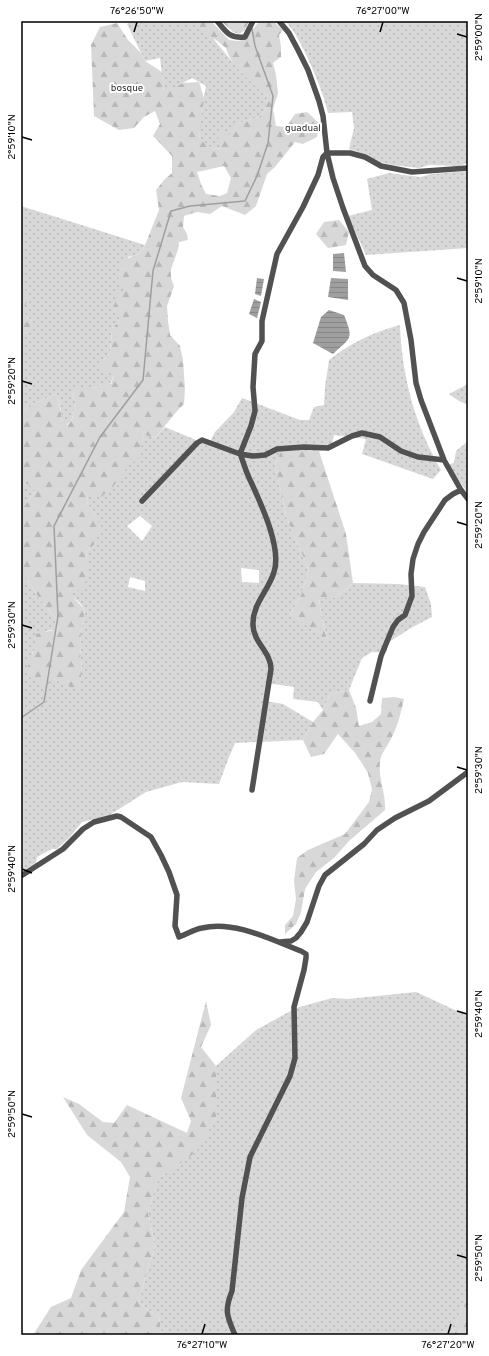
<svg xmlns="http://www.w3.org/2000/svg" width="489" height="1356" font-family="Overpass,sans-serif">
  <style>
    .grass { fill: url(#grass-dots); fill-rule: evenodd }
    .forest { fill: url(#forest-firs); fill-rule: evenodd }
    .water { fill: url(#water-rules) }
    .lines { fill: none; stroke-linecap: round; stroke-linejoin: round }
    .stream { stroke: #9f9f9f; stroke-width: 1.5 }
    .minor { stroke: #515151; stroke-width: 5.5 }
    .ticks { fill: none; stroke: #000; stroke-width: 1.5 }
    .labels { text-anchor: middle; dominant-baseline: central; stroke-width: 4; stroke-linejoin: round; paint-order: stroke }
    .park-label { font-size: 10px; fill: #2f2f2f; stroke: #fff }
    .neatline { fill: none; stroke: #000; stroke-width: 1.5 }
    .ticks-label { font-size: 10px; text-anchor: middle; fill: #000 }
  </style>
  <defs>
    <pattern id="grass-dots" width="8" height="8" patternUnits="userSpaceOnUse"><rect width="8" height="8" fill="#d8d8d8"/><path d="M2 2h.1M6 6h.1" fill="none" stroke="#b8b8b8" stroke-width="1.8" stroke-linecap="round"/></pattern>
    <pattern id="forest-firs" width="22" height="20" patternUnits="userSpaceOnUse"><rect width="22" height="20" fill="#d8d8d8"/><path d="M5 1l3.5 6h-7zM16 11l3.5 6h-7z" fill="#b8b8b8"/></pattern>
    <pattern id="water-rules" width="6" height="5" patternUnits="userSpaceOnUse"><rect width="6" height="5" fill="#9f9f9f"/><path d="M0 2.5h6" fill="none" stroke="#878787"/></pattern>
  </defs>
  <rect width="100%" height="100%" fill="#fff"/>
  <path class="grass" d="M131 21H194L209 30 215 41 240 71 268 98 265 110 259 117 239 123 229 136 223 149 211 148 199 140 201 111 206 86 192 78 164 93 160 58 145 61 127 24Z
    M285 21H468V163L459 166 429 165 419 168 392 165 379 162 372 159 368 155 349 149 354 128 352 112 328 113C324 93 300 34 285 21Z
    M468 171V248L366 255 348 216 372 210 367 179 389 173 420 177 432 174Z
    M21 206 145 245 140 254 128 257 127 289 119 320 112 330 110 353 103 360 114 375 110 384H102L93 389H77L72 394 76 404 72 419 65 427C60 417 62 405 56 394L33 404 21 412V331L26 333 33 322 21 311V308L25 306V288L21 286Z
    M400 325C402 377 415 425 441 470L433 479 362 454 366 439 334 435 331 449 328 448 319 451H281L275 465 287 519 309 570 301 595 290 614 327 639 321 614 319 598H335L353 583 399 584 425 587 431 604 432 617 411 628 389 642 386 653 372 652 362 658 349 690 330 694 323 710 318 702 293 699 294 687 266 683 265 701 283 704 313 722 303 740 235 743 229 757 219 784 182 782 146 792 108 816 82 822 70 837 57 849H52L37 857 36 863 21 872V579L23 580 26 577 39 598 54 616 58 629 46 631 37 647 32 653 53 679 78 689 82 673 80 646 81 633 85 610 80 603 73 597V592L87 558 86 552 96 543V515L87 503 88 495C115 477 135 469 144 435L155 438 165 427 208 445 215 432 234 412 242 398 300 420H309L314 407 324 405 325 387 329 360C352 342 372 333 400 325ZM140 516 152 526 142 541 127 526ZM241 568 259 570V583L242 582ZM130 577 145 581V591L128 587Z
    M468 384V405L459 401 449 394Z
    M468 441V493L447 465 454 463 456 451Z
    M21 482 32 486 35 491 21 511Z
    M416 992 468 1016V1292L452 1335H162L159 1317 138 1303 155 1246 148 1212 158 1179 196 1151 216 1118V1066L256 1030 296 1008 332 998 348 999Z"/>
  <path class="forest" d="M192 21 212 22 229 40 238 41 246 39 250 32 260 21H273L283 30 279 35 281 46V57L273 63 276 75 278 93 273 109 276 126 286 127 295 114 307 112 320 124 317 137 303 144 295 142 275 167 267 174 256 206 245 215 222 206 210 214 197 212 184 216 183 227 187 234 188 240 179 242C178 260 165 268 174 286L167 306 168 321 170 335 180 346 183 360 185 389 184 404C173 414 165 427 155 438L144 435 138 460 131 463 112 488 101 497 88 495 87 503 96 515 100 527 96 543 86 552C88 569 92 576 80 590L73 592V597L85 610 81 633 80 647 82 673 78 690 53 679 46 686 27 676C28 664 29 656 37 647L36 634 58 629 54 616 39 598 26 577 23 580 21 579V511L35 491 32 486 21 482V412L33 404 56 394C62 405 59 417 66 427L72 419 76 404 72 394 77 388 93 389 102 384H111L114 375 99 368 103 360 110 353 112 330 119 320 120 313 114 307 117 294 127 289 118 278C121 262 124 258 140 254L145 245 159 210 156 190 165 179 172 173V156L153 136 160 124 155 111 144 117 134 128 119 130 94 116 91 45 100 27 117 23 128 40 141 53 145 61 162 72 164 92 183 83 199 82 204 98 199 139 211 148 223 149 218 138 221 130 229 135 239 123 259 117 265 110 268 98C255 86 230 66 226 48ZM224 166 231 178 227 193 220 196 206 194 201 184 197 172Z
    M221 21H249L245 30 239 34 233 32Z
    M339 220 349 232 346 245 328 248 316 234 324 222Z
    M21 286 25 288 29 298 25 306 21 308Z
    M21 311 33 322V329L26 333 21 331Z
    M281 451H319L346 534 353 583 335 598H319L321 614 327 640 290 614 301 595 309 570 287 519 275 465Z
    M349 690 356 708 359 726 372 722 381 714 382 698 394 697 404 699C401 712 398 725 392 737 389 744 380 754 380 762 378 778 386 794 385 810L349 841 334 858 316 872 305 889 301 912 296 924 285 934V925L293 916 296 899 294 881 297 858 308 850 345 834 369 802 372 789 368 773 356 754 338 734 324 754 311 757 303 740 313 722 323 710 330 694Z
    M206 1001 211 1025 201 1047 216 1066V1118L196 1152 158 1179 148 1212 155 1246 138 1303 159 1317 162 1335H33L51 1307 71 1298 81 1270 124 1212 130 1177 121 1162 87 1135 63 1097 79 1104 103 1122 114 1123 127 1105 187 1133 191 1121 181 1098Z
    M468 1292V1335H452Z"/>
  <path class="water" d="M344 253 346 272 333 271V254Z
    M257 278 264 279 261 296 255 294Z
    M331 278 348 279V300L328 297Z
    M254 299 261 302 257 318 249 314Z
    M329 310 344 315C354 340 351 337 333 354L313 343 321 317Z"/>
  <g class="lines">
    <path class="stream" d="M21 718 44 702 58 616 54 526 100 437 143 380 153 271 171 211 190 206 245 201 257 176 268 143 273 96 255 46 252 29"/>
    <path class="minor" d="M217 21C226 31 229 39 245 37L253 21
      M279 21 289 33 298 50 308 70 319 101 323 116 327 153 333 178 343 208 365 266 373 275 396 290 404 303 411 340 416 383 421 400 444 460 461 490 468 499
      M142 501 197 443 202 440 240 454 253 456 265 455 277 449 304 447 328 448 352 436 362 433 380 437 401 451 418 457 444 460
      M370 701 381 656 393 627 398 620 405 615 412 596 411 574 413 559 418 544 424 532 445 500 453 494 461 490
      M252 790 271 669C271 652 253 642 253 625 252 604 269 590 274 572 282 548 261 504 251 482 246 473 244 463 240 454L251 426 255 411 253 387 255 354 262 341V321L277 254 303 207 318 175 323 157 327 153H350L365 157 381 166 412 172 468 168
      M21 876 63 849 83 829 94 822 117 816 121 817 151 837 161 855 169 872 177 895 175 926 179 937C187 934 195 929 202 928 234 920 272 940 301 951L306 954V958L304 970 294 1007 295 1058 290 1076 250 1157 242 1198 232 1291C224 1311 227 1316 235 1335
      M280 942 291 941 296 938 301 932 307 922 319 886 325 875 364 844 377 830 395 818 429 801 468 772"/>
  </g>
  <path class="ticks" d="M134 32 137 22M380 32 383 22M457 34 467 37M22 137 32 140M457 278 467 281M22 381 32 384M457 522 467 525M22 625 32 628M457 767 467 770M22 869 32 873M457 1011 467 1014M22 1114 32 1117M457 1255 467 1258M202 1334 205 1324M448 1334 451 1324"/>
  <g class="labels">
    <g class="park-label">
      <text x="127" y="88">bosque</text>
      <text x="303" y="128">guadual</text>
    </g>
  </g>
  <rect width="489" height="1356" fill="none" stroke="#ffffff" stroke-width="44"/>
  <rect x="22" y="22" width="445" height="1312" class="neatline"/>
  <g class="ticks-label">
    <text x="137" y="14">76°26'50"W</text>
    <text x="383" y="14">76°27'00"W</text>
    <text transform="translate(478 37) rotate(-90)" y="4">2°59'00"N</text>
    <text transform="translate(11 137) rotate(-90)" y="4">2°59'10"N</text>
    <text transform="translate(478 281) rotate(-90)" y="4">2°59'10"N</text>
    <text transform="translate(11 381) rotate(-90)" y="4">2°59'20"N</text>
    <text transform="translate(478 525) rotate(-90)" y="4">2°59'20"N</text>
    <text transform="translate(11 625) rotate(-90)" y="4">2°59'30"N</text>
    <text transform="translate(478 770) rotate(-90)" y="4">2°59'30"N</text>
    <text transform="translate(11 869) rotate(-90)" y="4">2°59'40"N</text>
    <text transform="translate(478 1014) rotate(-90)" y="4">2°59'40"N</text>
    <text transform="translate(11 1114) rotate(-90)" y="4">2°59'50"N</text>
    <text transform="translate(478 1258) rotate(-90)" y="4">2°59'50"N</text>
    <text x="202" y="1348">76°27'10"W</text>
    <text x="448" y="1348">76°27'20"W</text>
  </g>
</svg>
